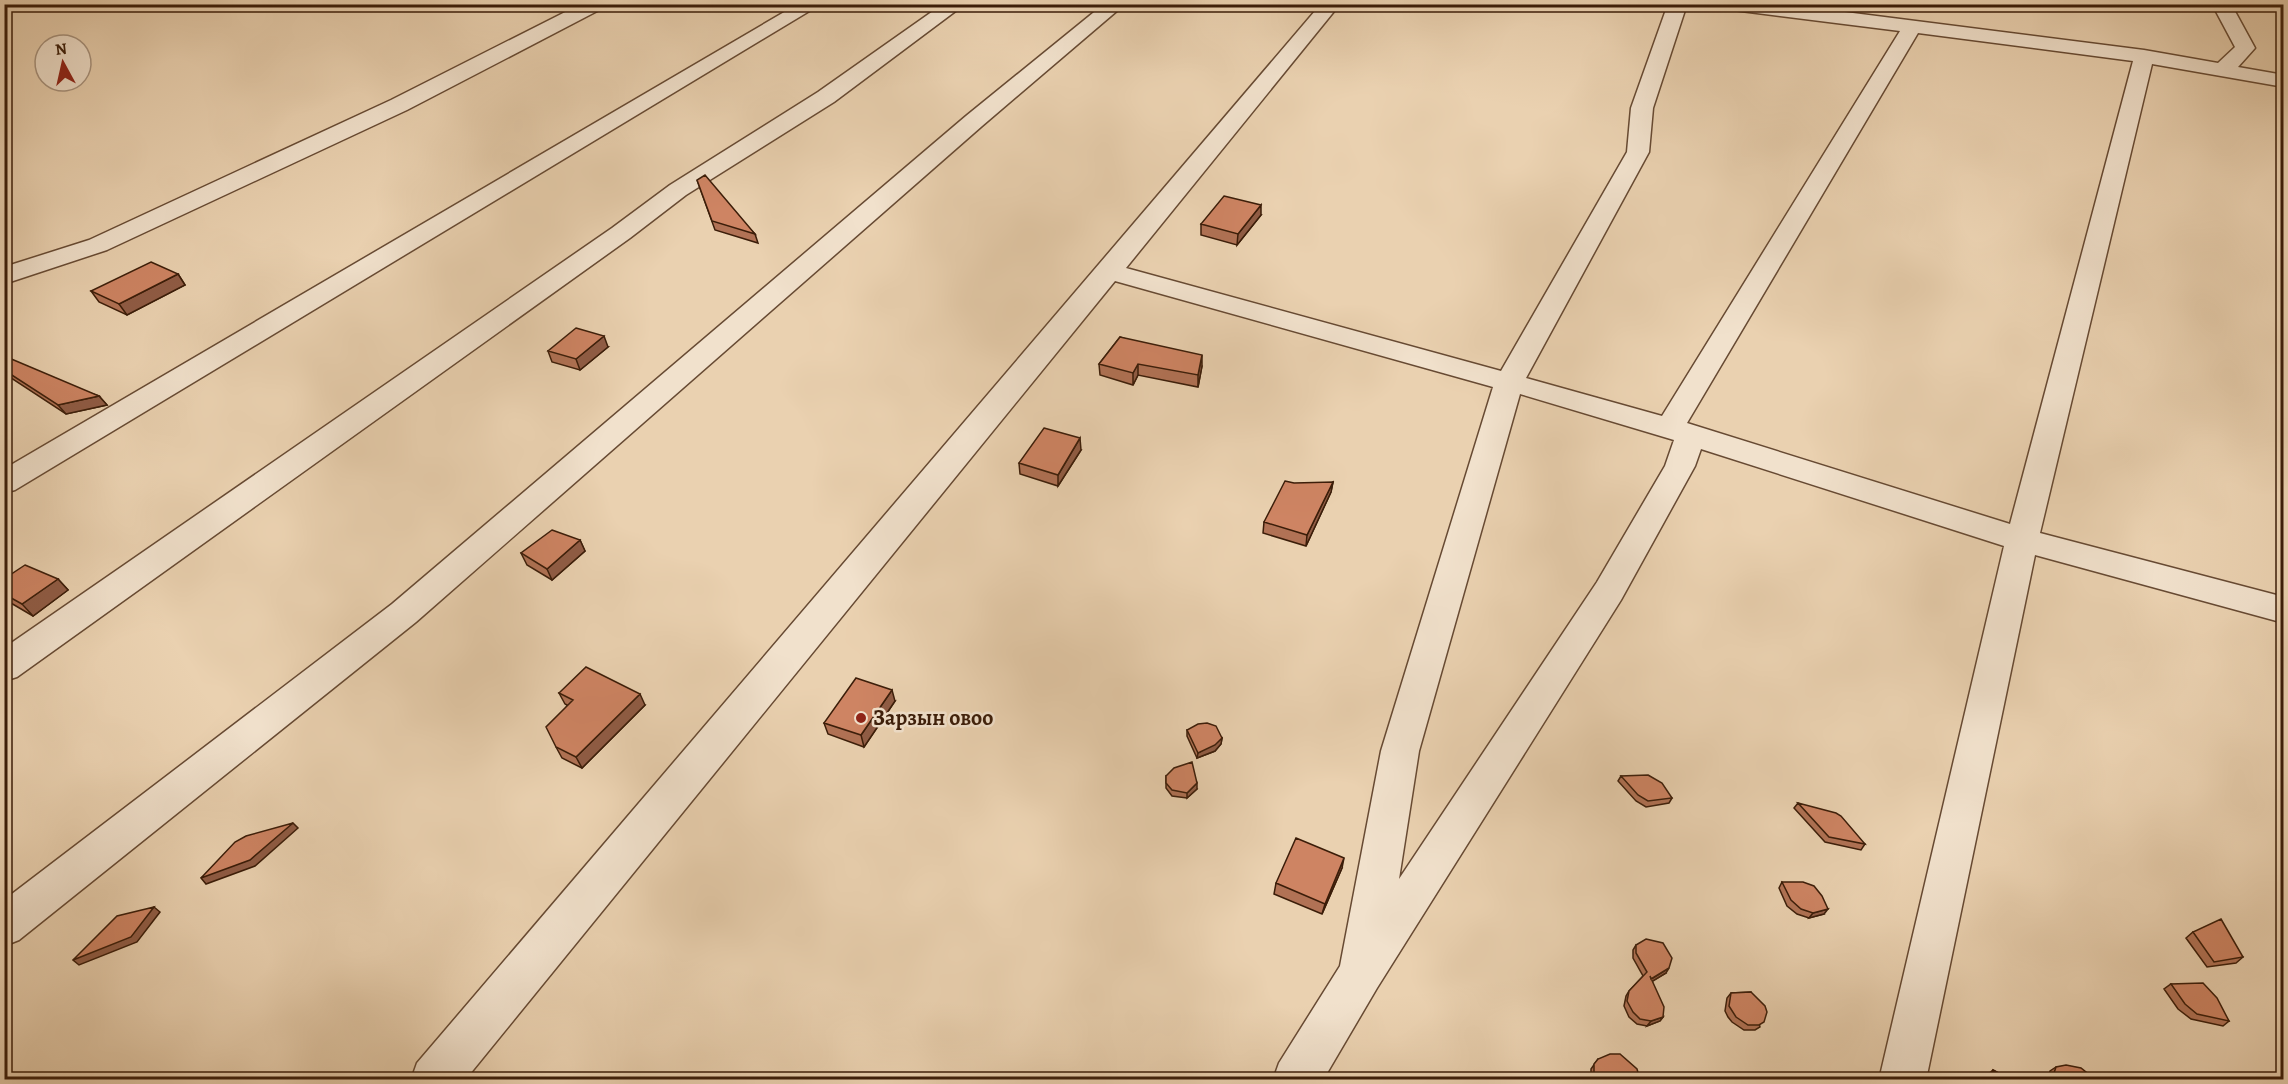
<svg xmlns="http://www.w3.org/2000/svg" width="2288" height="1084" font-family="Alegreya,serif">
  <style>
    .lines { fill: none; stroke-linecap: round; stroke-linejoin: round }
    .minor-casing { stroke: #674a33; stroke-width: 3 }
    .minor { fill: #f1e1cc; fill-rule: evenodd }
    .wall { fill: #b17255; stroke: #3b1d09; stroke-width: 1.5 }
    .shaded-wall { fill: #905c45; stroke: #3b1d09; stroke-width: 1.5 }
    .building { fill: #ce8463; stroke: #3b1d09; stroke-width: 1.5 }
    .poi-dot { fill: #8f2418; stroke: #f1e1cc; stroke-width: 2 }
    .labels { text-anchor: middle; dominant-baseline: central; stroke-width: 5; stroke-linejoin: round; paint-order: stroke }
    .poi-label { font-size: 22px; font-weight: bold; fill: #3b1d09; stroke: #f1e1cc; text-anchor: start }
  </style>
  <rect width="100%" height="100%" fill="#ead1b0"/>
  <filter id="stains"><feTurbulence type="fractalNoise" baseFrequency=".00333" numOctaves="4"/><feColorMatrix values="0 0 0 0 .2 0 0 0 0 .09 0 0 0 0 .02 0 0 0 .5 -.17"/></filter>
  <radialGradient id="worn" r=".72"><stop offset=".6" stop-color="#630" stop-opacity="0"/><stop offset="1" stop-color="#630" stop-opacity=".3"/></radialGradient>
  <g class="lines">
    <defs>
      <path id="minor" d="M581 4H605L603 8 407 110 107 250 4 284V267L89 240 391 100Z
        M798 4H821L15 490 4 493V469Z
        M943 4H965L834 102 686 195 630 238 17 677 4 681V648L612 228 670 185 818 92Z
        M1104 4H1125L982 126 416 622 19 940 4 946V900L392 604 966 116Z
        M1321 4H1340L1126 268 1501 371 1627 152 1631 108 1668 4H1687L1653 108 1649 152 1526 378 1662 416 1900 31 1733 10 1726 8 1724 4H1782L2144 50 2218 63 2235 47 2212 4H2231L2255 48 2238 67 2284 75V87L2152 64 2040 533 2284 597V623L2035 555 1926 1080H1879L2004 546 1701 449 1695 466 1621 600 1377 988 1323 1080H1273L1279 1063 1340 966 1381 751 1493 387 1115 281 465 1080H411L417 1063ZM1918 33 2133 61 2010 524 1687 423ZM1520 394 1674 440 1665 466 1597 582 1399 879 1419 751Z"/>
    </defs>
    <use href="#minor" class="minor-casing"/>
    <use href="#minor" class="minor"/>
  </g>
  <path class="wall" d="M697 180 755 234 758 243 715 230Z
    M1261 215 1237 245 1201 235V224Z
    M178 274 185 285 127 315 99 302 91 291Z
    M1120 337 1202 366 1198 387 1138 375 1133 385 1100 375 1099 364Z
    M608 347 580 370 552 362 548 351Z
    M4 365 99 396 107 405 66 414 11 378 4 371Z
    M1081 450 1058 486 1020 474 1019 463Z
    M1333 482 1331 492 1306 546 1263 533 1264 522Z
    M580 540 585 551 552 580 527 565 521 553Z
    M4 579H58L68 590 33 616 4 599Z
    M559 693 645 705 582 768 562 758 556 747 567 705 565 704Z
    M895 701 864 747 828 734 824 723Z
    M1187 730 1222 738 1221 744 1215 751 1197 758 1187 736Z
    M1166 776 1197 789 1187 798 1172 796 1166 788Z
    M1621 776 1672 798 1669 803 1646 807 1636 801 1618 781Z
    M1798 803 1865 844 1861 850 1825 842 1794 808Z
    M1342 868 1322 914 1274 894 1276 883Z
    M1782 882 1824 914 1809 918 1797 914 1787 906 1779 888Z
    M2193 932 2243 957 2236 963 2207 967 2186 938Z
    M1636 945 1666 973 1652 981 1663 1017 1660 1021 1647 1026 1637 1024 1629 1017 1624 1006 1626 996 1629 991 1643 976 1633 958V950Z
    M2171 984 2229 1021 2223 1026 2191 1019 2178 1009 2164 989Z
    M1751 992 1760 1027 1755 1030H1744L1732 1022 1728 1017 1725 1011 1727 998 1731 993Z
    M1598 1059 1640 1080H1591V1069Z
    M2056 1067 2096 1080H2047L2050 1071Z
    M1993 1070 2011 1080H1982Z"/>
  <path class="shaded-wall" d="M1261 205V215L1237 245 1238 234Z
    M178 274 185 285 127 315 119 304Z
    M604 336 608 347 580 370 576 359Z
    M1202 355V366L1198 387V375Z
    M1138 364V375L1133 385V373Z
    M99 396 107 405 66 414 58 405Z
    M1080 438 1081 450 1058 486V475Z
    M1333 482 1331 492 1306 546 1307 535Z
    M580 540 585 551 552 580 547 569Z
    M58 579 68 590 33 616 22 604Z
    M892 690 895 701 864 747 861 735Z
    M640 694 645 705 582 768 576 757Z
    M1222 738 1221 744 1215 751 1197 758 1198 753Z
    M1197 783V789L1187 798V793Z
    M293 823 298 828 255 866 206 884 201 878Z
    M1344 858 1342 868 1322 914 1325 904Z
    M154 907 160 912 137 942 79 965 73 960Z
    M1828 909 1824 914 1809 918 1813 913Z
    M1669 968 1666 973 1648 984 1651 979Z
    M1663 1017 1660 1021 1647 1026 1651 1021Z"/>
  <path class="building" d="M705 175 755 234 712 221 697 180Z
    M1224 196 1261 205 1238 234 1201 224Z
    M151 262 178 274 119 304 91 291Z
    M576 328 604 336 576 359 548 351Z
    M1120 337 1202 355 1198 375 1138 364 1133 373 1099 364Z
    M9 358 99 396 58 405 4 370V365Z
    M1044 428 1080 438 1058 475 1019 463Z
    M1285 481 1294 483 1333 482 1307 535 1264 522Z
    M552 530 580 540 547 569 521 553Z
    M25 565 58 579 22 604 4 594V579Z
    M586 667 640 694 576 757 556 747 546 727 573 700 559 693Z
    M856 678 892 690 861 735 824 723Z
    M1207 723 1216 726 1222 738 1215 745 1198 753 1187 730 1198 724Z
    M1192 762 1197 783 1187 793 1172 790 1166 783V776L1174 768Z
    M1648 775 1662 783 1672 798 1648 801 1638 795 1621 776Z
    M1798 803 1836 813 1841 816 1865 844 1829 837Z
    M293 823 250 860 201 878 235 842 246 836Z
    M1296 838 1344 858 1325 904 1276 883Z
    M1782 882H1803L1814 886 1822 896 1828 909 1813 913 1801 909 1791 900Z
    M154 907 131 937 73 960 117 916Z
    M2221 919 2243 957 2214 962 2193 932Z
    M1646 939 1663 943 1672 958 1669 968 1651 979 1650 976 1664 1007 1663 1017 1651 1021 1640 1019 1633 1012 1627 1001 1629 991 1647 972 1636 953V945Z
    M2203 983 2217 998 2229 1021 2197 1014 2185 1004 2171 984Z
    M1751 992 1765 1006 1767 1012 1764 1022 1759 1025H1748L1736 1017 1729 1006 1731 993Z
    M1610 1054H1620L1637 1069 1640 1080H1594V1064L1598 1059Z
    M2066 1065 2081 1068 2096 1080H2053V1076L2056 1067Z
    M1993 1070 2011 1080H1991Z
    M1789 1075 1796 1080H1787Z"/>
  <circle class="poi-dot" cx="861" cy="718" r="6"/>
  <g class="labels">
    <g class="poi-label">
      <text x="873" y="718">Зарзын овоо</text>
    </g>
  </g>
  <rect width="2288" height="1084" fill="none" stroke="#ead1b0" stroke-width="24"/>
  <rect x="6" y="6" width="2276" height="1072" fill="none" stroke="#3b1d09" stroke-width="3"/>
  <rect x="12" y="12" width="2264" height="1060" fill="none" stroke="#3b1d09" stroke-width="1.5"/>
  <g transform="translate(63 63) rotate(352)"><circle r="28" fill="#f1e1cc" stroke="#a8937e" stroke-width="1.5"/>
  <path d="M0-4.5L10 22L0 15L-10 22Z" fill="#8f2418"/>
  <text y="-9" font-size="16" font-weight="bold" text-anchor="middle" fill="#3b1d09">N</text>
  </g>
  <rect width="100%" height="100%" filter="url(#stains)"/>
  <rect width="100%" height="100%" fill="url(#worn)"/>
</svg>
